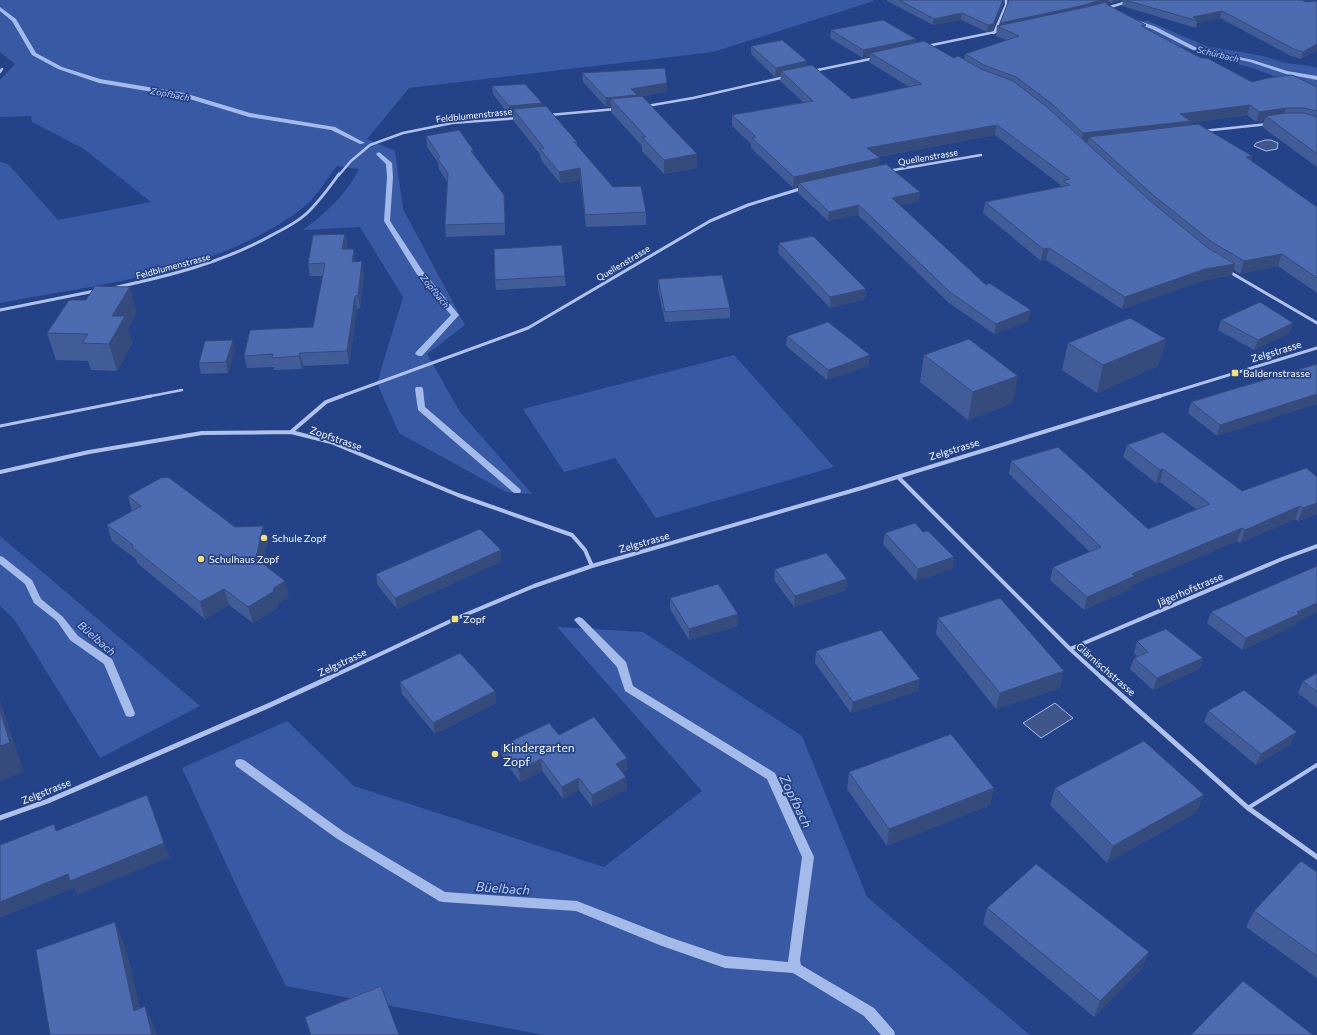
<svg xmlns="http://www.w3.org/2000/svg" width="1317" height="1035" font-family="Commissioner,sans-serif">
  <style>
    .green { fill: #385aa5 }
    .water { fill: #405589; stroke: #a4bbea }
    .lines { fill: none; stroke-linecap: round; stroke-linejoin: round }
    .stream { fill: #a4bbea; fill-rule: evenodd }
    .service-far2 { stroke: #b0c2e9; stroke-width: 2.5 }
    .service-far1 { stroke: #b0c2e9; stroke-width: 3 }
    .service { stroke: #b0c2e9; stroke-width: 4 }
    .minor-far3 { stroke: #b0c2e9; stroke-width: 2.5 }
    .minor-far2 { stroke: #b0c2e9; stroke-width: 3 }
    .minor-far1 { stroke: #b0c2e9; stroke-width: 4 }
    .minor { stroke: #b0c2e9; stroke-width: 5 }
    .wall { fill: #415c97 }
    .shaded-wall { fill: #354b7b }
    .building { fill: #4c6bb0; stroke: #354b7b }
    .poi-dot { fill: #f4e174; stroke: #244288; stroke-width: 1.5 }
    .labels { text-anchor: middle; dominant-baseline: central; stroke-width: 3.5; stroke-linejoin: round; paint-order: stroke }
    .far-water-label { font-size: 9px; font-style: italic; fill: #bcccf1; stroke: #244288 }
    .far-street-label { font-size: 9px; fill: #fff; stroke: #244288 }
    .street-label { font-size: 10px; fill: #fff; stroke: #244288 }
    .poi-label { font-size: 10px; fill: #fff; stroke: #244288; text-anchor: start }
    .water-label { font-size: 11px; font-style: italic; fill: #bcccf1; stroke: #244288 }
    .near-poi-label { font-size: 12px; fill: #fff; stroke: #244288; text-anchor: start }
    .near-water-label { font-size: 13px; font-style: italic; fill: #bcccf1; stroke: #244288 }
  </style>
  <rect width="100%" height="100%" fill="#244288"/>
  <path class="green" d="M0 0H873L874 1 713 52 409 88 367 139 395 151 403 209 465 325 427 354 460 412 532 494 506 492 399 433 377 383 403 297 360 227 303 230C326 213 346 195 359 169L337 166C329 176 322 188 313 198 301 211 285 221 269 230 188 276 90 286 0 303V162L8 164 58 220 151 202 84 149 32 122 31 116 0 117V80L15 64 0 52Z
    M1148 21 1206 46 1263 56 1285 63 1310 66 1317 68V92L1255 69 1162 41 1129 22Z
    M734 355 834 467 656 518 615 458 564 472 523 409Z
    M0 536 200 706 100 758 14 619 0 606Z
    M557 627 643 632 802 736 867 897 1030 1035H544L286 986 241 896 182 768 287 721 354 786 604 867 702 791Z"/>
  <path class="water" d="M1265 140H1271L1278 143 1277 149 1266 151 1254 146 1256 143Z
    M1055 703 1073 718 1041 738 1023 723Z"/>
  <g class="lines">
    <path class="stream" d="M0 7 16 19 36 53 62 67 100 79 184 93 250 113 335 127 365 143 360 144 331 130 249 117 183 97 99 83 58 69 32 55 12 21 0 11Z
      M1134 19 1156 27 1197 48 1253 60 1287 71 1317 76V80L1286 74 1250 62 1193 50 1152 29 1132 22 1131 21Z
      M379 152 392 163 393 177 390 221 422 270 459 315 422 356H419L415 354 416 352 451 315 416 273 384 221 387 177 386 164 376 154Z
      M416 387H422L423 389 425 407 520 489 521 491 520 493H514L418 410 415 389Z
      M0 556 3 557 32 580 41 599 63 617 78 636 112 659 135 713 134 716 130 717 126 716 104 664 70 640 57 621 34 603 25 584 0 564Z
      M579 617 582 618 626 662 633 686 775 773 814 857 800 960 801 965 874 1008 894 1031 895 1035H881L864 1016 793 973 725 968 662 946 576 911 443 902 439 901 336 838 236 766 235 763 236 760 240 759 244 760 344 832 445 892 577 901 669 937 725 956 788 962 802 857 767 779 625 691 617 667 576 622 574 620 576 618Z"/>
    <path class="service-far2" d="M146 397 182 390"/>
    <path class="service-far1" d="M0 426 151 396"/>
    <path class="service" d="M1248 808 1317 765"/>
    <path class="minor-far3" d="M1107 8 1133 0
      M994 33 1006 5V0
      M927 46 1000 31
      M813 71 875 58
      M0 72 2 69
      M647 106 693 98 785 77
      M549 115 616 109
      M1203 131 1268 124
      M888 171 981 155
      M339 175 351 161 370 145 403 133 452 123 519 118"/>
    <path class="minor-far2" d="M1228 271 1317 323
      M113 288C168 276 222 263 272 235 284 229 296 223 306 214 319 202 329 188 339 174
      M0 310 95 291
      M339 397 528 328 710 221 748 205 803 188
      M1157 397 1317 348"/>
    <path class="minor-far1" d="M291 432 326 402 342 396
      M0 472 89 452 202 433 291 432 331 442 458 495 572 535 585 550 592 566
      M898 477 1070 649 1103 679
      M1070 649 1282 559 1317 546
      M327 679 455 619 534 586 592 566 865 487 1160 396"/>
    <path class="minor" d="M1102 678 1248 808 1317 857
      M0 818 48 801 270 705 329 678"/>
  </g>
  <path class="wall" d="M887 0H1004L1003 4 992 31 987 32 961 20 933 25 887 1Z
    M1009 0H1302L1306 2H1317V50L1301 59 1291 56 1220 18 1197 23 1196 28 1122 6 1123 0 1112 3 1108 2 1107 5 1146 25 1145 28 1201 58 1252 82 1317 87V167L1262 127 1264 121 1256 122 1247 115 1190 123 1189 125 1252 156 1251 161 1317 207V293L1278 266 1240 274 1233 269 1232 275 1202 281 1122 309 1046 260 1041 261 983 213 985 202 1062 187V186L995 135 878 157 879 166 919 201 900 205 986 285 1029 321 994 334 949 303 858 215 828 221 798 193V187L793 188 751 148V144L732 126V115L803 102 780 81 781 76 775 77 751 54V46L807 66 852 99 909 87 869 62 870 57 863 58 830 38 831 30 916 43 954 58 964 60 965 54 1006 40 996 36 997 26H999L1009 2Z
    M582 73 667 91 639 97 697 168 664 174 642 151V146L611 112V107H606L583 82Z
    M492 86 542 107 577 142V146L613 187 646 212V225L586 227 580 180 560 183 541 160 540 154 513 120V115H509L493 94Z
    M426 136 474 151 475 156 504 195 505 207V235L446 237 445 225 447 182 439 169 438 163 427 147Z
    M345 234 347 246 346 249 364 273 360 308 357 309 349 364 303 366 302 369 274 370V367L247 368 244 356 313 327 323 276H310L308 264Z
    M779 243 866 289 865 299 830 308 778 253Z
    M565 276 566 286 496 290 495 280Z
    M658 279 730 308V318L665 322 658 289Z
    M137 313 128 328 132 343 117 371 91 370 88 361 56 360 47 333Z
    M1221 320 1293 323 1289 333 1254 350 1218 330Z
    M787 336 870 355 868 366 827 380 786 346Z
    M1166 339 1158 366 1097 393 1062 370 1068 343Z
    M235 350 228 373 201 374 199 363Z
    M924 355 1013 403 968 420 920 382Z
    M1317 364 1217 436 1188 413 1191 402Z
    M1127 445 1242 491 1317 477V514L1298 521 1295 519 1240 543 1237 541 1132 585 1131 589 1084 610 1050 580 1053 567 1090 552 1009 474 1011 461 1148 529 1196 509 1160 482 1156 483 1123 457Z
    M128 496 235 527 263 526 267 542 263 563 289 597 278 604 277 608 253 623 229 605 205 619 137 563 136 559 112 541 107 525 132 511Z
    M923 532 954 557 952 569 916 581 883 544 885 533Z
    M502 561 397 609 378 586 376 574Z
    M1317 566V612L1296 622 1294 626 1242 650 1207 623 1211 612Z
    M775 569 847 579 846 590 794 607 774 580Z
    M670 598 738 614V626L689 640 670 609Z
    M938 618 1060 688 996 709 936 634Z
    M1137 641 1203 658 1199 669 1153 690 1130 669 1134 658 1137 656 1134 653Z
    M816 651 918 691 851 713 815 663Z
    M1317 673V708L1298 693 1303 681Z
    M400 682 495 691 496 703 435 734 402 694Z
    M1208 711 1291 744 1256 765 1204 722Z
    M559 735 628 769 622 772 627 789 592 807 579 790 563 799 542 771 520 782 502 758 501 746Z
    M849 772 994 788 990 805 887 846 847 789Z
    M1055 788 1197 812 1107 863 1050 805Z
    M1317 872V978L1246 927 1254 911Z
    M987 908 1149 952 1142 968 1094 1017 983 924Z"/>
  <path class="shaded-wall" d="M1003 0H1004L1003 4 992 31 987 32 988 25Z
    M1101 0H1109L1107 4 1106 5 999 27 1000 23Z
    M1113 0H1123L1112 3Z
    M1222 11 1220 18 1197 23 1198 21 1193 17Z
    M962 13 961 20 933 25 934 19Z
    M916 39 915 47 870 53V57L863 58V50Z
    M1317 44V50L1301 59 1303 52Z
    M807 61V70L781 71V76L775 77 776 68Z
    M667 83V91L637 97 611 99V107H606V98L631 89Z
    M542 103 543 112 513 109V115H509V106Z
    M1250 105 1247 115 1190 123 1188 131 1089 137 1088 142 1081 143 1083 133 1180 114Z
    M1286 108 1283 118 1266 116 1264 121 1256 122 1259 112Z
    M997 125 995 135 866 159 867 148Z
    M471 151H474L475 162Z
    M697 154V168L664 174V160Z
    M1252 156 1248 168 1246 157Z
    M880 158 879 169 799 183 798 187 793 188 794 177Z
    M580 168V180L560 183 559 172Z
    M920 192 919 201 890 208 892 198Z
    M859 205 858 215 828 221 829 212Z
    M345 234 347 246 344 261 342 249Z
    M1049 248 1046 260 1041 261 1043 249Z
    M354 249 355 261 354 274 352 262Z
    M1282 254 1278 266 1240 274 1244 261Z
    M362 261 364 273 360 308 358 296Z
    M1235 264 1232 275 1202 281 1122 309 1125 297 1205 269Z
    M130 287 137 313 128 328 132 343 117 371 109 344 112 316Z
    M866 289 865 299 830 308V297Z
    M355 296 357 309 349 364 347 351Z
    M1031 310 1029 321 994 334 996 324Z
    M1293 323 1289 333 1254 350 1258 340Z
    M1166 339 1158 366 1097 393 1103 365Z
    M233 340 235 350 228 373 226 362Z
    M300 353 303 366 302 369 299 356Z
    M870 355 868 366 827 380 828 370Z
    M1018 376 1013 403 968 420 973 392Z
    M1317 394V404L1217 436 1220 425Z
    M1163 469 1160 482 1156 483 1160 470Z
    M1317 503V514L1298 521 1303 508Z
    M1300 506 1295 519 1240 543 1245 530Z
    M263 526 267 542 260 574 256 558Z
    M1242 528 1237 541 1132 585 1131 589 1084 610 1087 597 1132 574Z
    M501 550 502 561 397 609 395 598Z
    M954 557 952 569 916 581 918 569Z
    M847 579 846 590 794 607 795 596Z
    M285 581 289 597 278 604 277 608 253 623 248 607 274 588Z
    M224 589 229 605 205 619 200 602Z
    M1317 603V612L1296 622 1294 626 1242 650 1246 638 1297 612Z
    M738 614V626L689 640V629Z
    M1203 658 1199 669 1153 690 1157 678Z
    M1064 671 1060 688 996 709 1000 693Z
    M920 679 918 691 851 713 853 702Z
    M495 691 496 703 435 734 433 723Z
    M0 700 24 772 0 781Z
    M1297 732 1291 744 1256 765 1261 754Z
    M627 758 628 769 616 775V764Z
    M541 759 542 771 520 782 519 770Z
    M626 777 627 789 592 807V795Z
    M579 778V790L563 799 562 787Z
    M994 788 990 805 887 846 889 829Z
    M1204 795 1197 812 1107 863 1113 846Z
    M164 843 170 857 77 895 74 888 0 918V902L68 874Z
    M115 922 127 951 146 1035 134 1011Z
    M1149 952 1142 968 1094 1017 1100 1001Z
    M145 1006 158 1035H152Z"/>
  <path class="building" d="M899 0H1003L993 24 988 25 962 13 934 19Z
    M1009 0H1101L1081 6 1000 23Z
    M1125 0H1302L1306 2 1315 1 1317 2V44L1303 52 1294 49 1222 11 1193 17 1198 21Z
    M1107 2 1106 4 1146 25 1141 26 1201 58H1207L1252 82 1268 78 1292 75 1317 87V111L1304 108H1286L1259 112 1250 105 1180 114 1191 121 1083 133 1051 103 1016 77 984 65 965 54 1019 36 997 26 1082 8Z
    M883 20 916 39 863 50 831 30Z
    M782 40 807 61 776 68 751 46Z
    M924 41 954 58 958 56 981 69 1013 81 1047 107 1149 200 1208 248 1235 264 1205 269 1125 297 1049 248 1043 249 985 202 1070 185 1063 181 1070 179 997 125 867 148 880 158 794 177 752 138 756 137 732 115 813 101 781 71 812 65 852 99 922 84 870 53Z
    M665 68 667 83 631 89 637 95 606 98 582 73Z
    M525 84 542 103 509 106 492 86Z
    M642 96 697 154 664 160 642 137H646L611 99Z
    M546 106 577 142H574L613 187 641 186 646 212 585 215 580 168 559 172 540 149 544 148 513 109Z
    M1286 113H1304L1317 117V154L1266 116Z
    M1198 124 1252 156 1246 157 1317 207V278L1282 254 1244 261 1212 242 1153 195 1089 137Z
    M459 130 474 151H471L504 195 505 223 445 225 448 173 437 158 440 157 426 136Z
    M886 164 920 192 892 198 986 285 989 283 1031 310 996 324 951 293 859 205 829 212 799 183Z
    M345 234 342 249H354L352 262 362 261 358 296H355L347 351 300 353 299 356 272 358 273 354 244 356 250 330 313 327 325 263 308 264 313 235Z
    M813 236 866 289 830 297 779 243Z
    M562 245 565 276 495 280 494 249Z
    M722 275 730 308 665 312 658 279Z
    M95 286 130 287 112 316H125L109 344 82 343 88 334 47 333 69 300H86Z
    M1260 302 1293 323 1258 340 1221 320Z
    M1130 318 1166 339 1103 365 1068 343Z
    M828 322 870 355 828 370 787 336Z
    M969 339 1018 376 973 392 924 355Z
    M233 340 226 362 199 363 205 341Z
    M1317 364V394L1220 425 1191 402Z
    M1163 432 1242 491 1306 468 1317 477V503L1303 508 1300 506 1245 530 1242 528 1132 574 1135 576 1087 597 1053 567 1101 547 1011 461 1058 447 1148 529 1210 504 1163 469 1160 470 1127 445Z
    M168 477 235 527 263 526 256 558 285 581 274 588 273 592 248 607 224 589 200 602 132 547 133 545 107 525 141 506 128 496 161 478Z
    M915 523 923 532 928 531 954 557 918 569 885 533Z
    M480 529 501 550 395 598 376 574Z
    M826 553 847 579 795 596 775 569Z
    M1317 566V603L1297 612 1299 614 1246 638 1211 612Z
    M718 584 738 614 689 629 670 598Z
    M1000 598 1064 671 1000 693 938 618Z
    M1166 629 1203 658 1157 678 1134 658 1148 652 1137 641Z
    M881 630 920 679 853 702 816 651Z
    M460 653 495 691 433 723 400 682Z
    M1317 673V692L1303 681Z
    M1244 690 1297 732 1261 754 1208 711Z
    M0 711 10 743 0 746Z
    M594 717 627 758 616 764 626 777 592 795 579 778 562 787 541 759 519 770 501 746 549 723 559 735Z
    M951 734 994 788 889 829 849 772Z
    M1144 741 1204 795 1113 846 1055 788Z
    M147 795 164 843 70 881 68 874 0 902V845L54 824 56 831Z
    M1301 861 1317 872V956L1254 911Z
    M1036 864 1149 952 1100 1001 987 908Z
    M115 922 134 1011 145 1006 152 1035H50L36 950Z
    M1243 981 1313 1035H1191Z
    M381 986 399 1035H311L305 1017Z"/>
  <g class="poi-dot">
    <rect x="1231" y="369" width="8" height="8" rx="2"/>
    <circle cx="264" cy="538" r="4"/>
    <circle cx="201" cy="559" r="4"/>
    <rect x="451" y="615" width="8" height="8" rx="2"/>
    <circle cx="495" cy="754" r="4"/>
  </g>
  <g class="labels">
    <g class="far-water-label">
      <text transform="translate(1218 54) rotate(14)">Schürbach</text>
      <text transform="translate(170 94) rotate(11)">Zopfbach</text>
      <text transform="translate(435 291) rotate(51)">Zopfbach</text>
    </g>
    <g class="far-street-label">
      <text transform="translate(474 115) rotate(-6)">Feldblumenstrasse</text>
      <text transform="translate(928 157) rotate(-10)">Quellenstrasse</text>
      <text transform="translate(623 263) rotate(-31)">Quellenstrasse</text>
      <text transform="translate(173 266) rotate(-15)">Feldblumenstrasse</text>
    </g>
    <g class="street-label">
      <text transform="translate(1276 351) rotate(-17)">Zelgstrasse</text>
      <text transform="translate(336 438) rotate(19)">Zopfstrasse</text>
      <text transform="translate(954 449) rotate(-17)">Zelgstrasse</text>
      <text transform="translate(644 542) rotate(-16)">Zelgstrasse</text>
      <text transform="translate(1190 589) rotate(-23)">Jägerhofstrasse</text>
      <text transform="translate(342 662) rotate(-25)">Zelgstrasse</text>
      <text transform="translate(1106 669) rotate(41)">Glärnischstrasse</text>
      <text transform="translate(46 791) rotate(-22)">Zelgstrasse</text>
    </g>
    <g class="poi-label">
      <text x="1243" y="373">Baldernstrasse</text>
      <text x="272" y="538">Schule Zopf</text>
      <text x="209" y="559">Schulhaus Zopf</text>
      <text x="463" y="619">Zopf</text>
    </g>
    <g class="water-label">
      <text transform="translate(97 638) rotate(41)">Büelbach</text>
    </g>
    <g class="near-poi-label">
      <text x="503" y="747">Kindergarten<tspan x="503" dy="14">Zopf</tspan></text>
    </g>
    <g class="near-water-label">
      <text transform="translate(796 801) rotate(64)">Zopfbach</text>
      <text transform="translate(503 888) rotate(4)">Büelbach</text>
    </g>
  </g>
</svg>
